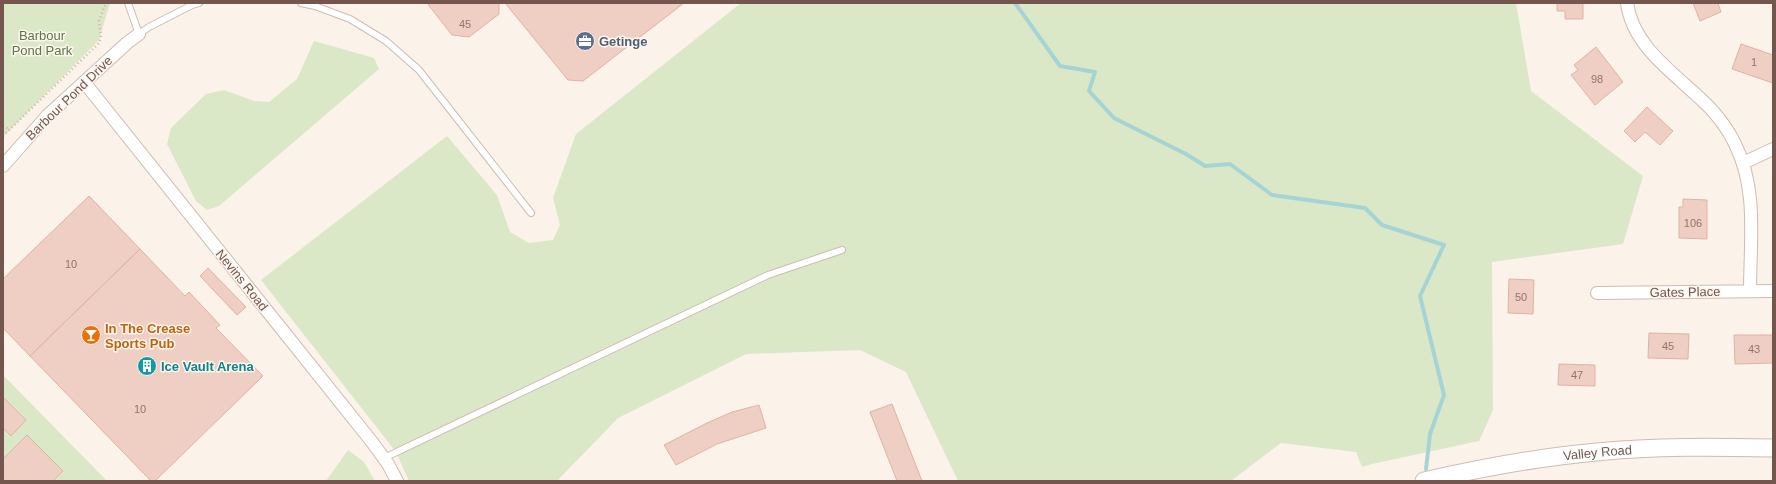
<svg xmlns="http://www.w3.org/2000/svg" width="1776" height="484" font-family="Helvetica,sans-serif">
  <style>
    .green { fill: #dae8c8 }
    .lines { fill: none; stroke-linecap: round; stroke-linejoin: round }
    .stream { stroke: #a6d4d5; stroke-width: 4 }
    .building { fill: #efcec3; stroke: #e0b3a4 }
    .lane-casing { stroke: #cfbbb2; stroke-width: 8 }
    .street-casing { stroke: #cfbbb2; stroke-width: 14 }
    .secondary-casing { stroke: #d1bab0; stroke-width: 19 }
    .path { stroke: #d4b1a6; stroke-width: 2.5; stroke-dasharray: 1 3; stroke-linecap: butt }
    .lane { stroke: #fff; stroke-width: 6 }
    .street { stroke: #fff; stroke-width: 12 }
    .secondary { stroke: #fff; stroke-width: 17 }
    .labels { text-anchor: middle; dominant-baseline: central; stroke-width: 3; stroke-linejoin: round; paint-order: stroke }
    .number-label { font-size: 11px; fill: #93746b }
    .park-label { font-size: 13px; fill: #5d7847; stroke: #fef6ef }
    .service-label { font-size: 13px; font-weight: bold; fill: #4e5e75; stroke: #fef6ef; text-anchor: start }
    .street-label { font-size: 13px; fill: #74564e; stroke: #fef6ef }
    .food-label { font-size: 13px; font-weight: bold; fill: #c56008; stroke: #fef6ef; text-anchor: start }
    .culture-label { font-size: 13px; font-weight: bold; fill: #0d838f; stroke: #fef6ef; text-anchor: start }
  </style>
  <rect width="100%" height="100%" fill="#fbf2e9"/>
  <path class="green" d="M3 3H110L99 40 3 137Z
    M741 3H1516L1531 91 1643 176 1623 244 1492 262 1493 410 1479 441 1372 464 1362 467 1356 452 1281 443 1231 481H958L906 372 860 350 746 354 618 418 557 481H409L396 452 261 280 447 136 497 195 510 232 529 243 553 240 560 225 553 198 576 134Z
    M314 41 374 58 379 69 219 206 207 210 196 201 167 144 171 128 206 94 224 90 254 101 269 102 297 79Z
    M3 375 107 481H3Z
    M348 450 364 462 375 481H326Z"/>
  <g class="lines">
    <path class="stream" d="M1015 3 1060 66 1095 72 1089 91 1114 118 1186 154 1205 166 1230 164 1272 195 1365 208 1382 225 1444 245 1420 296 1444 395 1430 434 1426 469"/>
  </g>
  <path class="building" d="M427 3H499V14L469 37 452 35Z
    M505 3H684L583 81 568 80Z
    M1557 3H1583V19H1565V11H1557Z
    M1693 3H1718L1721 12 1700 21Z
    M1741 44 1773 55V83L1732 69Z
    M1596 47 1623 82 1595 105 1571 75 1578 70 1574 65Z
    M1647 107 1673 131 1660 145 1645 132 1635 142 1624 131Z
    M89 196 140 249 30 356 3 328V279Z
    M1683 199 1707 200V239L1679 238V207H1683Z
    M140 249 185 296 189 292 220 325 216 328 263 376 155 481H151L30 356Z
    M208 268 246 307 237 315 200 276Z
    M1509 279 1534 280 1533 314 1508 313Z
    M1649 333 1689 334 1688 359 1648 358Z
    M1734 335H1773V363L1735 364Z
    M1559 364 1595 365V386L1558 385Z
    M3 397 26 420 11 436 3 428Z
    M892 404 922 481H897L870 412Z
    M759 405 766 428 717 444 676 465 664 445 707 423 732 412Z
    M27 435 63 471 53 481H3V459Z"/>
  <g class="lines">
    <defs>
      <path id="lane" d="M128 3 139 34 149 27 192 5 199 3
        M301 3 315 6 350 19 386 41 419 70 531 213
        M384 458 768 275 842 250"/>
      <path id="street" d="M1627 3C1633 50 1681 77 1711 109 1720 119 1729 131 1735 144 1758 189 1750 242 1750 291
        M84 82 372 442 388 464 397 481
        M1743 163 1773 149
        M3 166 47 116 127 43 139 34
        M1597 293 1773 291"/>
      <g id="secondary">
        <path id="s1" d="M1424 481C1481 468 1539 457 1597 452 1656 446 1715 447 1773 448"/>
      </g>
    </defs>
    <use href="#lane" class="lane-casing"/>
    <use href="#street" class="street-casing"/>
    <use href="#secondary" class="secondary-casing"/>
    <path class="path" d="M3 126 9 129
      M3 136 99 43 101 37 99 21 106 3"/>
    <use href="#lane" class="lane"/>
    <use href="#street" class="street"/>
    <use href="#secondary" class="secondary"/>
  </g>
  <defs>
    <symbol id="office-disc" viewBox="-11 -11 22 22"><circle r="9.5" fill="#5c6f8a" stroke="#fef6ef"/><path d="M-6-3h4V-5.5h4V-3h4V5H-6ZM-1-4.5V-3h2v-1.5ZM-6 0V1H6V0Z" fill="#fff"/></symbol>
    <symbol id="bar-disc" viewBox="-11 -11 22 22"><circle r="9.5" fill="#e8710a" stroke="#fef6ef"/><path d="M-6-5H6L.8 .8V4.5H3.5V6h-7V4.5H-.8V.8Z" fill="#fff"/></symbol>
    <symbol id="building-disc" viewBox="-11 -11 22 22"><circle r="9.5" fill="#0f9aa8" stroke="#fef6ef"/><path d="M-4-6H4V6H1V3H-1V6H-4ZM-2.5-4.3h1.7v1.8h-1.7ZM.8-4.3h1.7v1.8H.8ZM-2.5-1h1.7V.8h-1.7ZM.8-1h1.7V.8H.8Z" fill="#fff"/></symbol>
  </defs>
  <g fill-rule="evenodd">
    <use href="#office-disc" x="574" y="30" width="22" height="22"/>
    <use href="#bar-disc" x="80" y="324" width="22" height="22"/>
    <use href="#building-disc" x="136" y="355" width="22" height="22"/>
  </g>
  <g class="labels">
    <g class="number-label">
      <text x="465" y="24">45</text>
      <text x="1754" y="62">1</text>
      <text x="1597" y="79">98</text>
      <text x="1693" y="223">106</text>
      <text x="71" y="264">10</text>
      <text x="1521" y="297">50</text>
      <text x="1668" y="346">45</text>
      <text x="1754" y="349">43</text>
      <text x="1577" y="375">47</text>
      <text x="140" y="409">10</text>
    </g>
    <g class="park-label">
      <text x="42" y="35">Barbour<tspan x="42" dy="15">Pond Park</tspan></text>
    </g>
    <g class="service-label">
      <text x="599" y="41">Getinge</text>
    </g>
    <g class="street-label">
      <text transform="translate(69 98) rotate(-44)">Barbour Pond Drive</text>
      <text transform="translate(242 280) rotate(51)">Nevins Road</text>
      <text transform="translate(1685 292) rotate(-1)">Gates Place</text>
      <text stroke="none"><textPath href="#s1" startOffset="176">Valley Road</textPath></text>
    </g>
    <g class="food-label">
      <text x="105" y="328">In The Crease<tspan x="105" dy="15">Sports Pub</tspan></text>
    </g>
    <g class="culture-label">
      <text x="161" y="366">Ice Vault Arena</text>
    </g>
  </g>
  <rect width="1776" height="484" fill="none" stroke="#74564e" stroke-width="8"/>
</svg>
